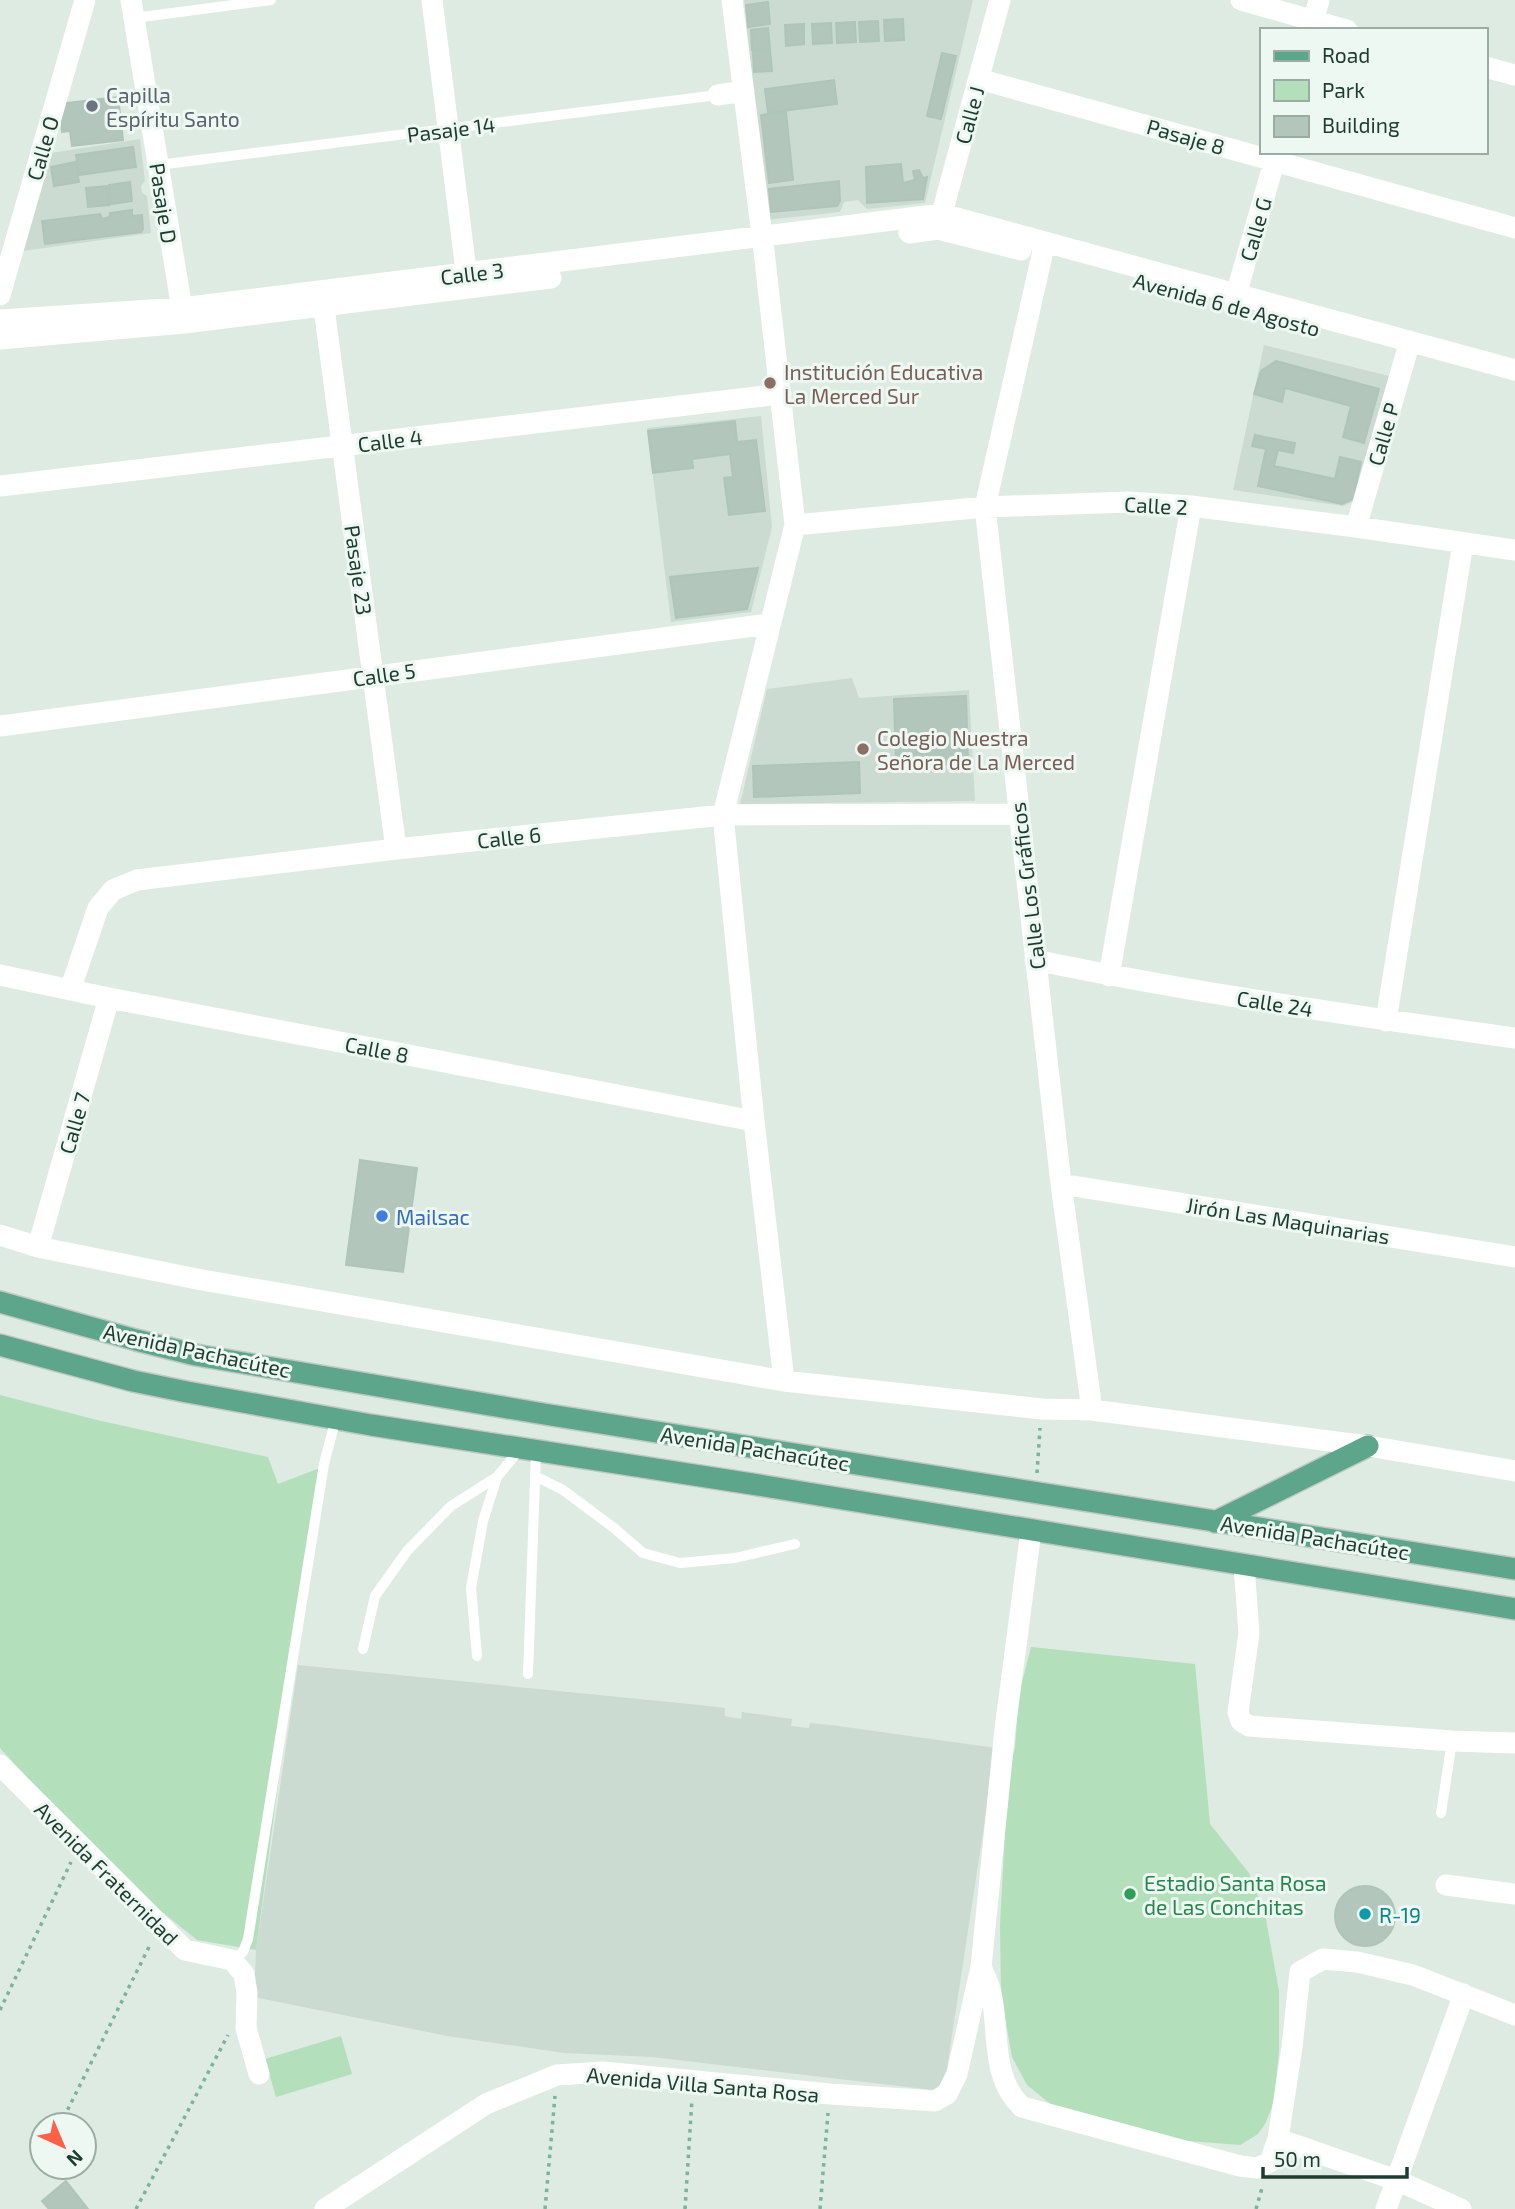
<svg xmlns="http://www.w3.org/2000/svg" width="1515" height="2209" font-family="'Exo 2',sans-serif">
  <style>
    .built { fill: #cbdbd2 }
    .green { fill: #b3dfba }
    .building { fill: #b2c6bc; stroke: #afc5ba; stroke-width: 2 }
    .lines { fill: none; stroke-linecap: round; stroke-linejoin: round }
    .primary-casing { stroke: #c0c8c5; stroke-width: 24 }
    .path { stroke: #7ab39a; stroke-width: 3.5; stroke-dasharray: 3.5 5; stroke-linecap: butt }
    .lane { stroke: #fff; stroke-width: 10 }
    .street { stroke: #fff; stroke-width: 21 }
    .primary { stroke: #5da68b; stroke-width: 21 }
    .worship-dot { fill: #6b7280; stroke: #eef8f2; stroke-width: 2.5 }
    .education-dot { fill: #8d6e63; stroke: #eef8f2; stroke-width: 2.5 }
    .shop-dot { fill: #3f7fe0; stroke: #eef8f2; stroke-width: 2.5 }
    .leisure-dot { fill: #2e9e5b; stroke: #eef8f2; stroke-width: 2.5 }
    .culture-dot { fill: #0f9aa8; stroke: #eef8f2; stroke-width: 2.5 }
    .labels { text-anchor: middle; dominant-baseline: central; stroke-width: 6; stroke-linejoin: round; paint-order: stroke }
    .worship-label { font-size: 21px; fill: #5b616d; stroke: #eef8f2; text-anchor: start }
    .street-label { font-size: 21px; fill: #1d3c30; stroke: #eef8f2 }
    .education-label { font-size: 21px; fill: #785e54; stroke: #eef8f2; text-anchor: start }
    .shop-label { font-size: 21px; fill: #366cbe; stroke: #eef8f2; text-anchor: start }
    .leisure-label { font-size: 21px; fill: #27864d; stroke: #eef8f2; text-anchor: start }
    .culture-label { font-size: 21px; fill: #0d838f; stroke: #eef8f2; text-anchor: start }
  </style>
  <rect width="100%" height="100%" fill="#ddebe3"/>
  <path class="built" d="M744 0H973L925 203 867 209 858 200 844 202 840 212 767 220Z
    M140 139 145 181 141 186 142 193 147 196 151 233 16 252 51 153Z
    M1264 345 1389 376 1355 501 1343 506 1233 490Z
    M761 416 772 527 751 612 671 622 647 428Z
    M852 678 859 698 969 690 975 801 740 804 767 689Z
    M298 1665 700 1705 725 1708V1716L741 1719 742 1712 792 1719 791 1726 809 1728 810 1723 831 1725 996 1748 945 2081 933 2090 652 2057 564 2053 447 2036 254 1997 256 1950Z"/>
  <path class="green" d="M0 1395 101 1421 268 1457 278 1484 320 1468 256 1950 197 1940 136 1891 74 1829 0 1748Z
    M1031 1647 1195 1664 1210 1824 1249 1873 1265 1914 1279 1991V2051L1274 2102 1265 2124 1258 2134 1240 2145 1177 2140 1053 2106 1027 2085 1012 2057 1001 1995 1000 1925 1008 1776 1015 1747 1019 1694Z
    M341 2036 352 2074 276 2097 265 2059Z"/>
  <path class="building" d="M768 2 770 24 748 27 746 5Z
    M903 19 904 40 885 41 884 20Z
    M878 21 879 41 860 42 859 22Z
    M855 22 856 42 837 43 836 23Z
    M831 23 832 43 813 44 812 24Z
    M804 24V44L786 46 785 25Z
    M768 28 770 48 752 50 751 30Z
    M770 50 772 71 754 72 753 51Z
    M942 53 956 56 941 119 927 116Z
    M834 80 837 104 768 113 765 89Z
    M118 97 123 140 72 146 70 131 62 132 59 104Z
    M786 112 793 180 769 183 761 115Z
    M133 147 136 167 79 175 76 155Z
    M75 162 79 182 54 186 51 167Z
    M901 164 903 183 915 180 913 171 919 170 923 178 927 177 923 199 867 203 866 167Z
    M839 181 840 201 837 206 771 212 769 189Z
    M130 182 132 201 111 204 109 185Z
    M107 186 109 205 88 207 86 188Z
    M132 210V216L142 215 143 229 141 232 45 244 42 221 100 214 102 219 110 217V213Z
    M1276 361 1379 389 1364 443 1343 437 1351 406 1285 388 1282 402 1254 394 1261 371Z
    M735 421 737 442 756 440 765 511 729 515 724 478 733 477 730 454 692 459 693 468 653 473 648 431Z
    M1255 435 1295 443 1293 453 1278 450 1274 466 1335 479 1340 457 1361 462 1353 499 1342 504 1258 486 1266 449 1252 446Z
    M758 568 747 609 676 618 670 577Z
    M966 696 968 763 896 767 894 699Z
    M859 762 860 793 754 797 753 766Z
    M360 1160 417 1168 403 1272 346 1265Z
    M1335 1916a30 30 0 1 1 60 0a30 30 0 1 1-60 0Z
    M66 2181 88 2209H49L42 2201Z"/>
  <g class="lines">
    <defs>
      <path id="primary" d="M0 1302 136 1340 196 1355 544 1414 1515 1569
        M0 1345 133 1381 187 1392 371 1425 752 1484 1515 1609
        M1215 1522 1368 1446"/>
    </defs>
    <use href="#primary" class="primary-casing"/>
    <path class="path" d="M1037 1473 1040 1428
      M0 2010 71 1862
      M60 2125 151 1943
      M136 2209 228 2035
      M545 2209 555 2096
      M685 2209 692 2099
      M820 2209 828 2113
      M1256 2209 1262 2188"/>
    <path class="lane" d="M134 18 271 0
      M158 165 718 95
      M535 1476 563 1490 614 1528 643 1553 680 1563 735 1558 795 1544
      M363 1649 375 1596 407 1551 451 1506 497 1477 520 1449
      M477 1656 471 1588 483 1521 497 1477
      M528 1674 536 1452
      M1441 1813 1452 1741
      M232 1960 243 1952 248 1939 324 1464 336 1418"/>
    <path class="street" d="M131 0 184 321
      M432 0 468 286
      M732 0 764 251 795 525 723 815 754 1121 784 1381
      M1241 0 1347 30
      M1311 30 1319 0
      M1485 67 1515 75
      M979 79 1515 228
      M718 95 744 91
      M938 228 1000 0
      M909 233 938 229 1021 250
      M1045 242 985 507 1061 1184 1092 1410
      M322 293 396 849
      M0 295 85 0
      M1233 305 1277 152
      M0 320 181 308 942 214 1515 370
      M0 339 184 323 551 278
      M0 486 781 394
      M795 525 985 507 1128 502 1191 506 1356 527 1515 550
      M1356 527 1410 341
      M0 726 769 624
      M1035 960C1194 993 1355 1016 1515 1038
      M0 975 109 998 754 1121
      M1109 976 1191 506
      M70 990 98 908 113 890 137 880 396 849 723 815 1019 814
      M1386 1021 1463 543
      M1061 1184 1515 1257
      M0 1235 38 1247 202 1280 784 1381 1042 1409 1092 1410 1368 1446 1515 1471
      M38 1247 109 998
      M1031 1531 1005 1729 981 1967C985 1976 989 1984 991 1993 1000 2032 990 2077 1022 2107L1240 2166 1257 2168 1270 2162 1278 2139 1292 2047 1300 1972 1323 1959 1357 1962 1413 1975 1515 2015
      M1244 1565 1249 1633 1238 1712 1241 1721 1249 1726 1452 1741 1515 1743
      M0 1765 185 1950 232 1960 244 1974 247 1993 246 2028 259 2074
      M1446 1885 1515 1894
      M1278 2139 1396 2180 1461 2209
      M325 2209 486 2104 557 2075 603 2072 830 2094 935 2101 947 2094 957 2074 981 1967
      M1386 2209 1464 1994"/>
    <use href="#primary" class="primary"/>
  </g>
  <circle class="worship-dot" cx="92" cy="106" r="7"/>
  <g class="education-dot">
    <circle cx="770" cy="383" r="7"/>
    <circle cx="863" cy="749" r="7"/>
  </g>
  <circle class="shop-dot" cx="382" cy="1216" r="7"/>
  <circle class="leisure-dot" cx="1130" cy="1894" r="7"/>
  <circle class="culture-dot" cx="1365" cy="1914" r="7"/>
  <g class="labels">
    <g class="worship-label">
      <text x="106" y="94">Capilla<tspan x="106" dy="24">Espíritu Santo</tspan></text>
    </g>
    <g class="street-label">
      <text transform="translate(969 115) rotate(-75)">Calle J</text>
      <text transform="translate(451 129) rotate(-7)">Pasaje 14</text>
      <text transform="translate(1186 136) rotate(16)">Pasaje 8</text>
      <text transform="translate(42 148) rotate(-74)">Calle O</text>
      <text transform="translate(164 203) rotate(81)">Pasaje D</text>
      <text transform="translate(1255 229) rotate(-74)">Calle G</text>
      <text transform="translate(472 273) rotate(-7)">Calle 3</text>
      <text transform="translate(1227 304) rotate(15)">Avenida 6 de Agosto</text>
      <text transform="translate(1383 434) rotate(-74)">Calle P</text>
      <text transform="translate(390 440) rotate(-7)">Calle 4</text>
      <text transform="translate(1156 505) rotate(3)">Calle 2</text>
      <text transform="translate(359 570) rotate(82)">Pasaje 23</text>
      <text transform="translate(384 674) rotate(-8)">Calle 5</text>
      <text transform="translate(509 837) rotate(-6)">Calle 6</text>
      <text transform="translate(1027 886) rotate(-97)">Calle Los Gráficos</text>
      <text transform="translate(1275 1003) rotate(9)">Calle 24</text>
      <text transform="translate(377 1049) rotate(11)">Calle 8</text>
      <text transform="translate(74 1123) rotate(-74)">Calle 7</text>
      <text transform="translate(1288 1220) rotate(9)">Jirón Las Maquinarias</text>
      <text transform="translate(197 1350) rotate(12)">Avenida Pachacútec</text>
      <text transform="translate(755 1448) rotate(9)">Avenida Pachacútec</text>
      <text transform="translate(1315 1537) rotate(9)">Avenida Pachacútec</text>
      <text transform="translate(107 1873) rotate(45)">Avenida Fraternidad</text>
      <text transform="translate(703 2084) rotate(5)">Avenida Villa Santa Rosa</text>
    </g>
    <g class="education-label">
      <text x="784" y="371">Institución Educativa<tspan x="784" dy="24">La Merced Sur</tspan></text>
      <text x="877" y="737">Colegio Nuestra<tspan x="877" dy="24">Señora de La Merced</tspan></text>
    </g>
    <g class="shop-label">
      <text x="396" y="1216">Mailsac</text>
    </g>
    <g class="leisure-label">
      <text x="1144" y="1882">Estadio Santa Rosa<tspan x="1144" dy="24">de Las Conchitas</tspan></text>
    </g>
    <g class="culture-label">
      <text x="1379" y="1914">R-19</text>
    </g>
  </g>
  <rect x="1260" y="28" width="228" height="126" fill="#eef8f2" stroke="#9aada4" stroke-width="2"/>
  <rect x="1274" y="51" width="35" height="10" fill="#5da68b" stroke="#9aada4" stroke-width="2"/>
  <text x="1322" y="63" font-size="21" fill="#1d3c30">Road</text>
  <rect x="1274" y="80" width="35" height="21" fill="#b3dfba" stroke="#9aada4" stroke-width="2"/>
  <text x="1322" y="98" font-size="21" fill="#1d3c30">Park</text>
  <rect x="1274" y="116" width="35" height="21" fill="#b2c6bc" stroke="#9aada4" stroke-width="2"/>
  <text x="1322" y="133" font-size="21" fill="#1d3c30">Building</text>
  <g transform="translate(63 2146) rotate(136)"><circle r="33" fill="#eef8f2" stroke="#9aada4" stroke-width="2"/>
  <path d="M0-5L12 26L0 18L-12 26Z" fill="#ff6048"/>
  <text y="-10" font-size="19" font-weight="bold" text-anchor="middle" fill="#1d3c30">N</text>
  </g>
  <path d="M1263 2167v10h144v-10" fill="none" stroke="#1d3c30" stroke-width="3.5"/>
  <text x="1274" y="2167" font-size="21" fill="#1d3c30" stroke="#eef8f2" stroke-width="5" paint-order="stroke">50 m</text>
</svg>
